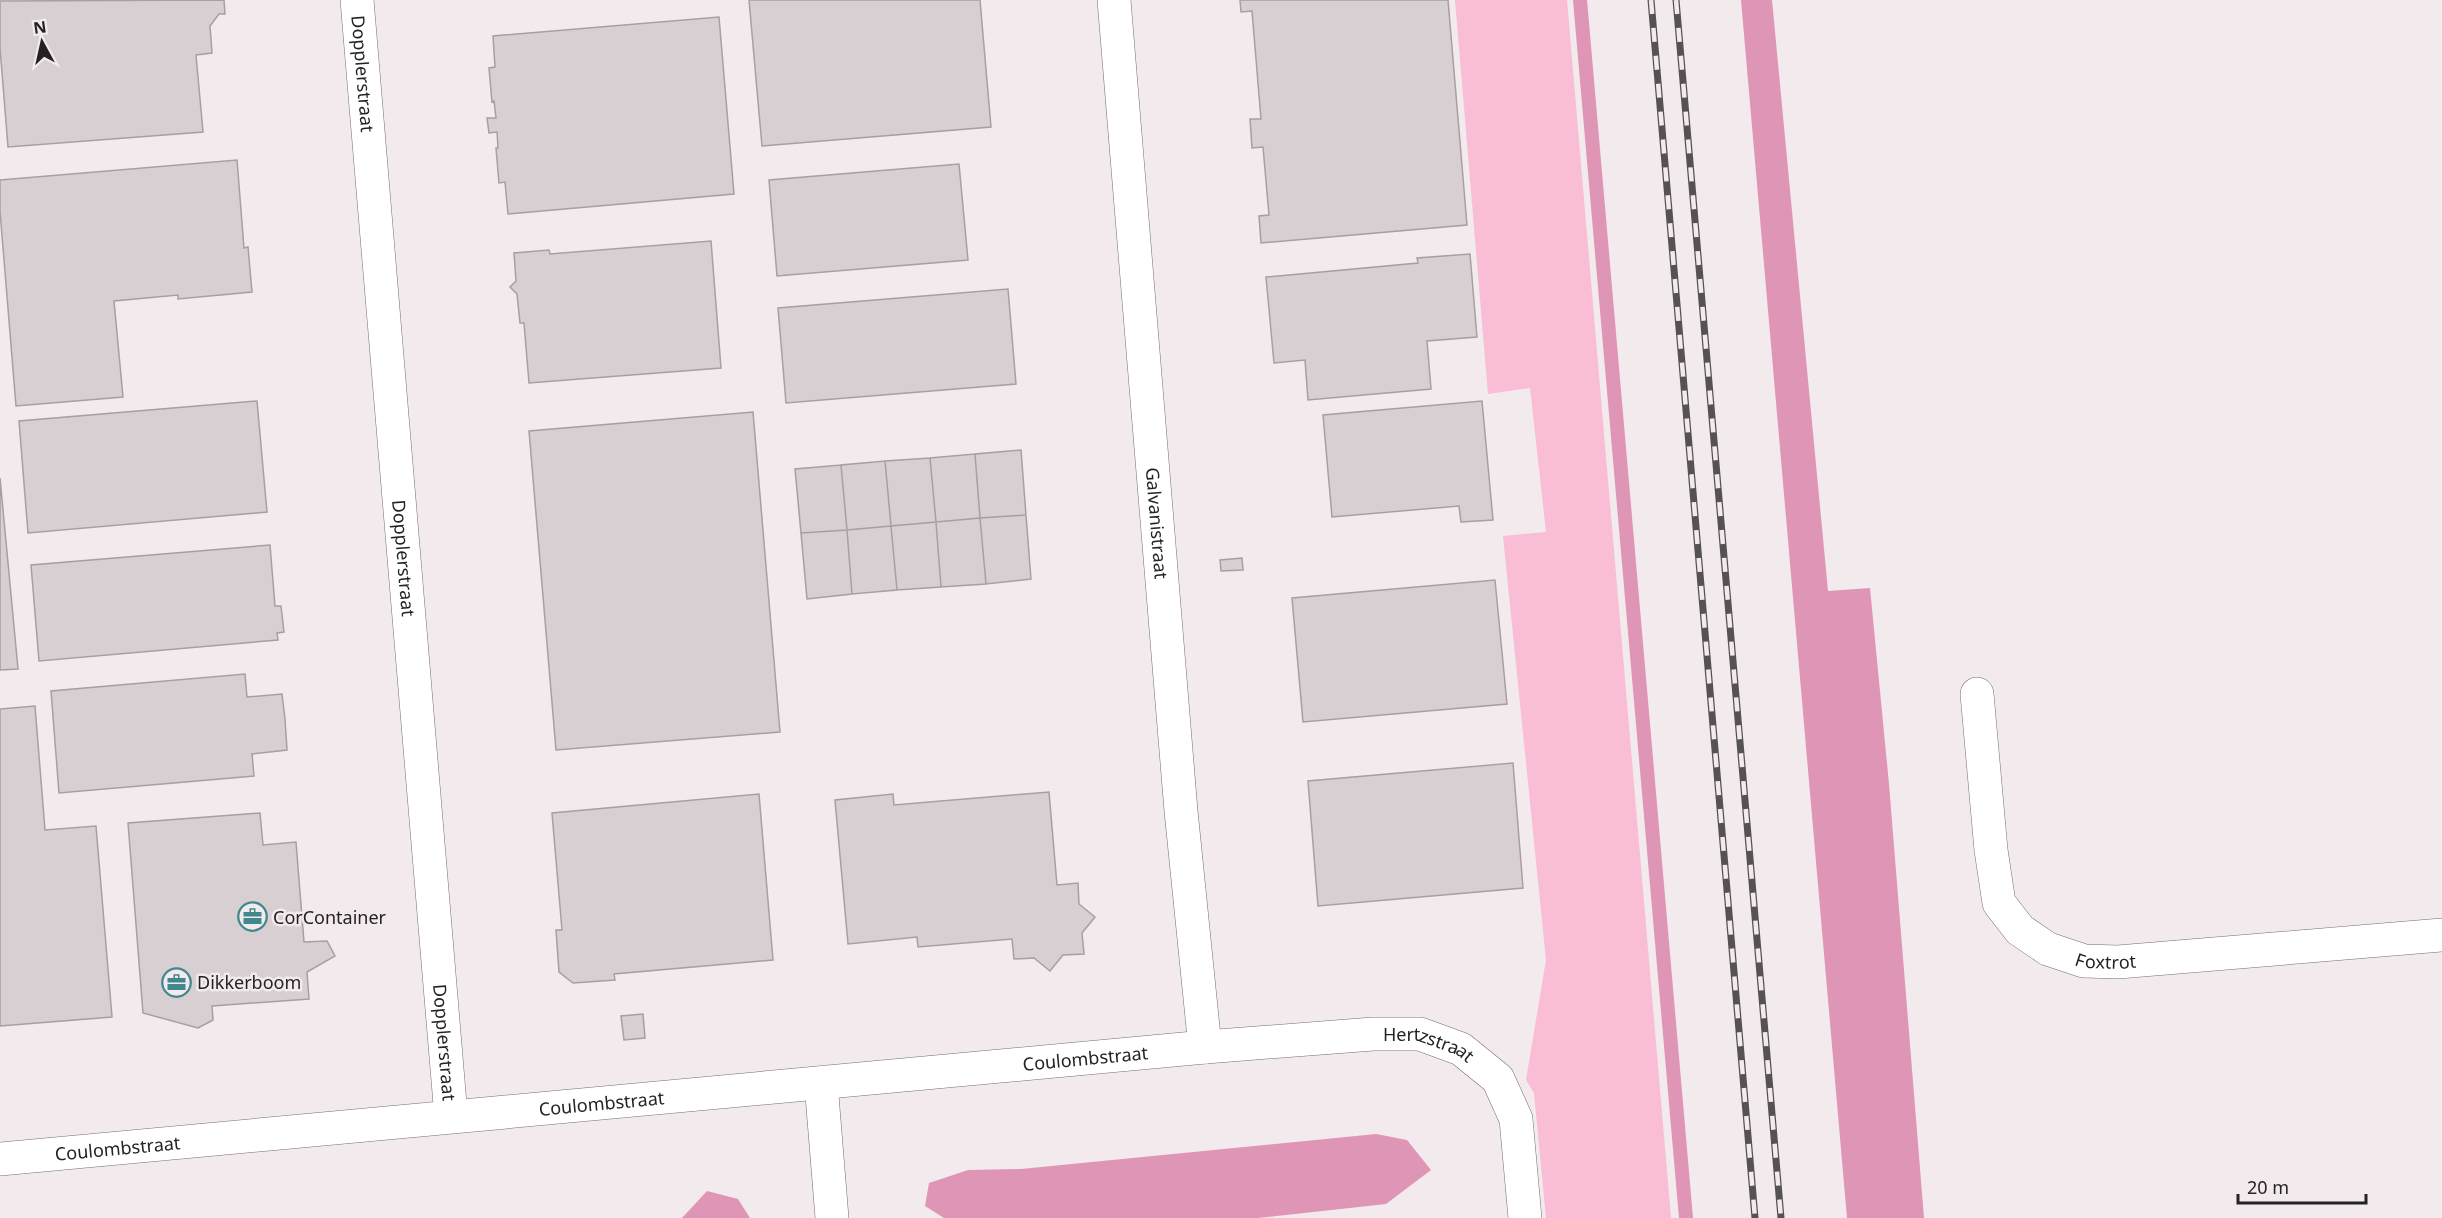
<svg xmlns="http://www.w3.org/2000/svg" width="2442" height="1218" font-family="'Noto Sans',sans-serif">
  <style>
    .green { fill: #f9bdd5 }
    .water { fill: #df95b5 }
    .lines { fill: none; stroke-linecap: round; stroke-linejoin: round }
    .stream { stroke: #df95b5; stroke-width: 14 }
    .building { fill: #d7cfd2; stroke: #a79fa2; stroke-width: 1.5 }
    .minor-casing { stroke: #756e70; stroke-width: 34 }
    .minor { stroke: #fff; stroke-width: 33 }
    .rail-casing { stroke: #565253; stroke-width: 7 }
    .rail { stroke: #f2eaed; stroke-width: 4.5; stroke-dasharray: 14; stroke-linecap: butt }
    .labels { text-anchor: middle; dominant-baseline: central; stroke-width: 5; stroke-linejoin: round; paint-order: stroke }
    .street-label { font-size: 18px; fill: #252223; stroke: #f2eaed }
    .poi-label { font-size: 18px; fill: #252223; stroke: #f2eaed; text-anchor: start }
  </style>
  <rect width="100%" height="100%" fill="#f2eaed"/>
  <path class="green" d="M1455 0H1567L1671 1218H1546L1534 1093 1526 1080 1546 960 1503 536 1546 532 1530 388 1488 394Z"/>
  <path class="water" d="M1741 0H1772L1828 591 1870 588 1889 784 1924 1218H1847Z
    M1376 1134 1407 1140 1431 1170 1386 1204 1258 1218H944L925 1206 929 1183 968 1170 1021 1169Z
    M707 1191 738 1199 750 1218H682Z"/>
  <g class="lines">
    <path class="stream" d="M1580 0 1686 1218"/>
  </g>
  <path class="building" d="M224 0 225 14H219L210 26 212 53 196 55 203 132 8 147 0 48V1Z
    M749 0H980L991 127 762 146Z
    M1240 0H1448L1467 225 1261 243 1259 216 1269 215 1263 147 1252 148 1250 119H1261L1252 11 1241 12Z
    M719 17 734 194 508 214 505 182 499 183 496 148H498L497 132 489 133 487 118H496L494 101 492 102 489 68 495 67 493 36Z
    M237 160 244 248 248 247 252 292 178 299V295L114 301 123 397 16 406 0 211V180Z
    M959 164 968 260 777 276 769 180Z
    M711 241 721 368 529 383 524 323H520L517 294 510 287 516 281 514 253 549 250 550 254Z
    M1470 254 1477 337 1427 341 1431 389 1308 400 1305 360 1274 363 1266 277 1418 263 1417 258Z
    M1008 289 1016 384 786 403 778 308Z
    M257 401 267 512 28 533 19 421Z
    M1482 401 1493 520 1461 522 1459 506 1332 517 1323 415Z
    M753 412 780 732 556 750 529 431Z
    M1021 450 1026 515 980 518 975 454Z
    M975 454 980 518 936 522 930 458Z
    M930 458 936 522 891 526 885 461Z
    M885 461 891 526 847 530 841 465Z
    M841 465 847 530 801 533 795 469Z
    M0 478 18 669 0 670Z
    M1026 515 1031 579 986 584 980 518Z
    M980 518 986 584 941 587 936 522Z
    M936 522 941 587 897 590 891 526Z
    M891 526 897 590 852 594 847 530Z
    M847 530 852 594 807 599 801 533Z
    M270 545 275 606H281L284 632 277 633 278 640 39 661 31 565Z
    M1242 558 1243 570 1221 571 1220 560Z
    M1495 580 1507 704 1303 722 1292 598Z
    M245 674 247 697 282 694 285 719 287 750 252 754 254 776 59 793 51 691Z
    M35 706 45 830 96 826 112 1017 0 1026V709Z
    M1513 763 1523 888 1318 906 1308 781Z
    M1049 792 1057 885 1078 883 1079 904 1095 917 1082 933 1084 954 1063 955 1050 971 1034 958 1014 959 1012 939 918 947 917 937 848 944 835 800 893 794 894 805Z
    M759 794 773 960 614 974 615 980 573 983 559 972 556 930H562L552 813Z
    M260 813 263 845 296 842 304 942 327 941 335 956 307 972 309 999 212 1006 213 1020 198 1028 143 1013 128 823Z
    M643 1014 645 1038 624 1040 621 1016Z"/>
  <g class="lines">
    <defs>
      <g id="minor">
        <path id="s1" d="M357 0 451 1116"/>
        <path id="s2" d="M1114 0 1181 811 1205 1047"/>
        <path id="s3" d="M1977 694 1991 850 1999 903 2020 930 2048 949 2084 961 2118 962 2442 935"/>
        <path d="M821 1083 832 1218"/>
        <path id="s4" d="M0 1159 1205 1047 1373 1034H1420L1461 1049 1498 1079 1516 1119 1525 1218"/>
      </g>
    </defs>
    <use href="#minor" class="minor-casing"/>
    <use href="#minor" class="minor"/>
    <defs>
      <path id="rail" d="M1651 0 1755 1218
        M1676 0 1781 1218"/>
    </defs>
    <use href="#rail" class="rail-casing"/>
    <use href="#rail" class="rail"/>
  </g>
  <defs>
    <symbol id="office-ring" viewBox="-11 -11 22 22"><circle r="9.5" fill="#f2eaed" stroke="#41888e" stroke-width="1.5"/><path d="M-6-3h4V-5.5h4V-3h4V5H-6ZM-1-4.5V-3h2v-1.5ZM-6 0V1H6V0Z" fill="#41888e"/></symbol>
  </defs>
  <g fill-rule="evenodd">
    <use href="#office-ring" x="236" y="900" width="33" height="33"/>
    <use href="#office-ring" x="160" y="966" width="33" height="33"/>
  </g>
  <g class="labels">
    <g class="street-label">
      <text stroke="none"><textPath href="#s1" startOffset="74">Dopplerstraat</textPath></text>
      <text stroke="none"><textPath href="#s2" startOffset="525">Galvanistraat</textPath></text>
      <text stroke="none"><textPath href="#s1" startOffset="560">Dopplerstraat</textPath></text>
      <text stroke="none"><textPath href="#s3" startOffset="338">Foxtrot</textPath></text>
      <text stroke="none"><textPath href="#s1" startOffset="1046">Dopplerstraat</textPath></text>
      <text stroke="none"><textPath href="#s4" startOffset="1436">Hertzstraat</textPath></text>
      <text stroke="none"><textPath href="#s4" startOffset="1090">Coulombstraat</textPath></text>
      <text stroke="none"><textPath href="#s4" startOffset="604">Coulombstraat</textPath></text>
      <text stroke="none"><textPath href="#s4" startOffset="118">Coulombstraat</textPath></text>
    </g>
    <g class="poi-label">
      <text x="273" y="917">CorContainer</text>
      <text x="197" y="982">Dikkerboom</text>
    </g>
  </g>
  <g transform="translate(42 42) rotate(352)" stroke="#f2eaed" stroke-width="4.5" paint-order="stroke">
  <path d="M0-4.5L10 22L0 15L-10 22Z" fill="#252223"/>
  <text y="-9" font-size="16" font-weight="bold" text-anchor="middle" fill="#252223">N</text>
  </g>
  <path d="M2238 1194v9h128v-9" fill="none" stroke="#252223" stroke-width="3"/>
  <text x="2247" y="1194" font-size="18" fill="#252223" stroke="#f2eaed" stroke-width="4.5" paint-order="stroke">20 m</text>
</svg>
